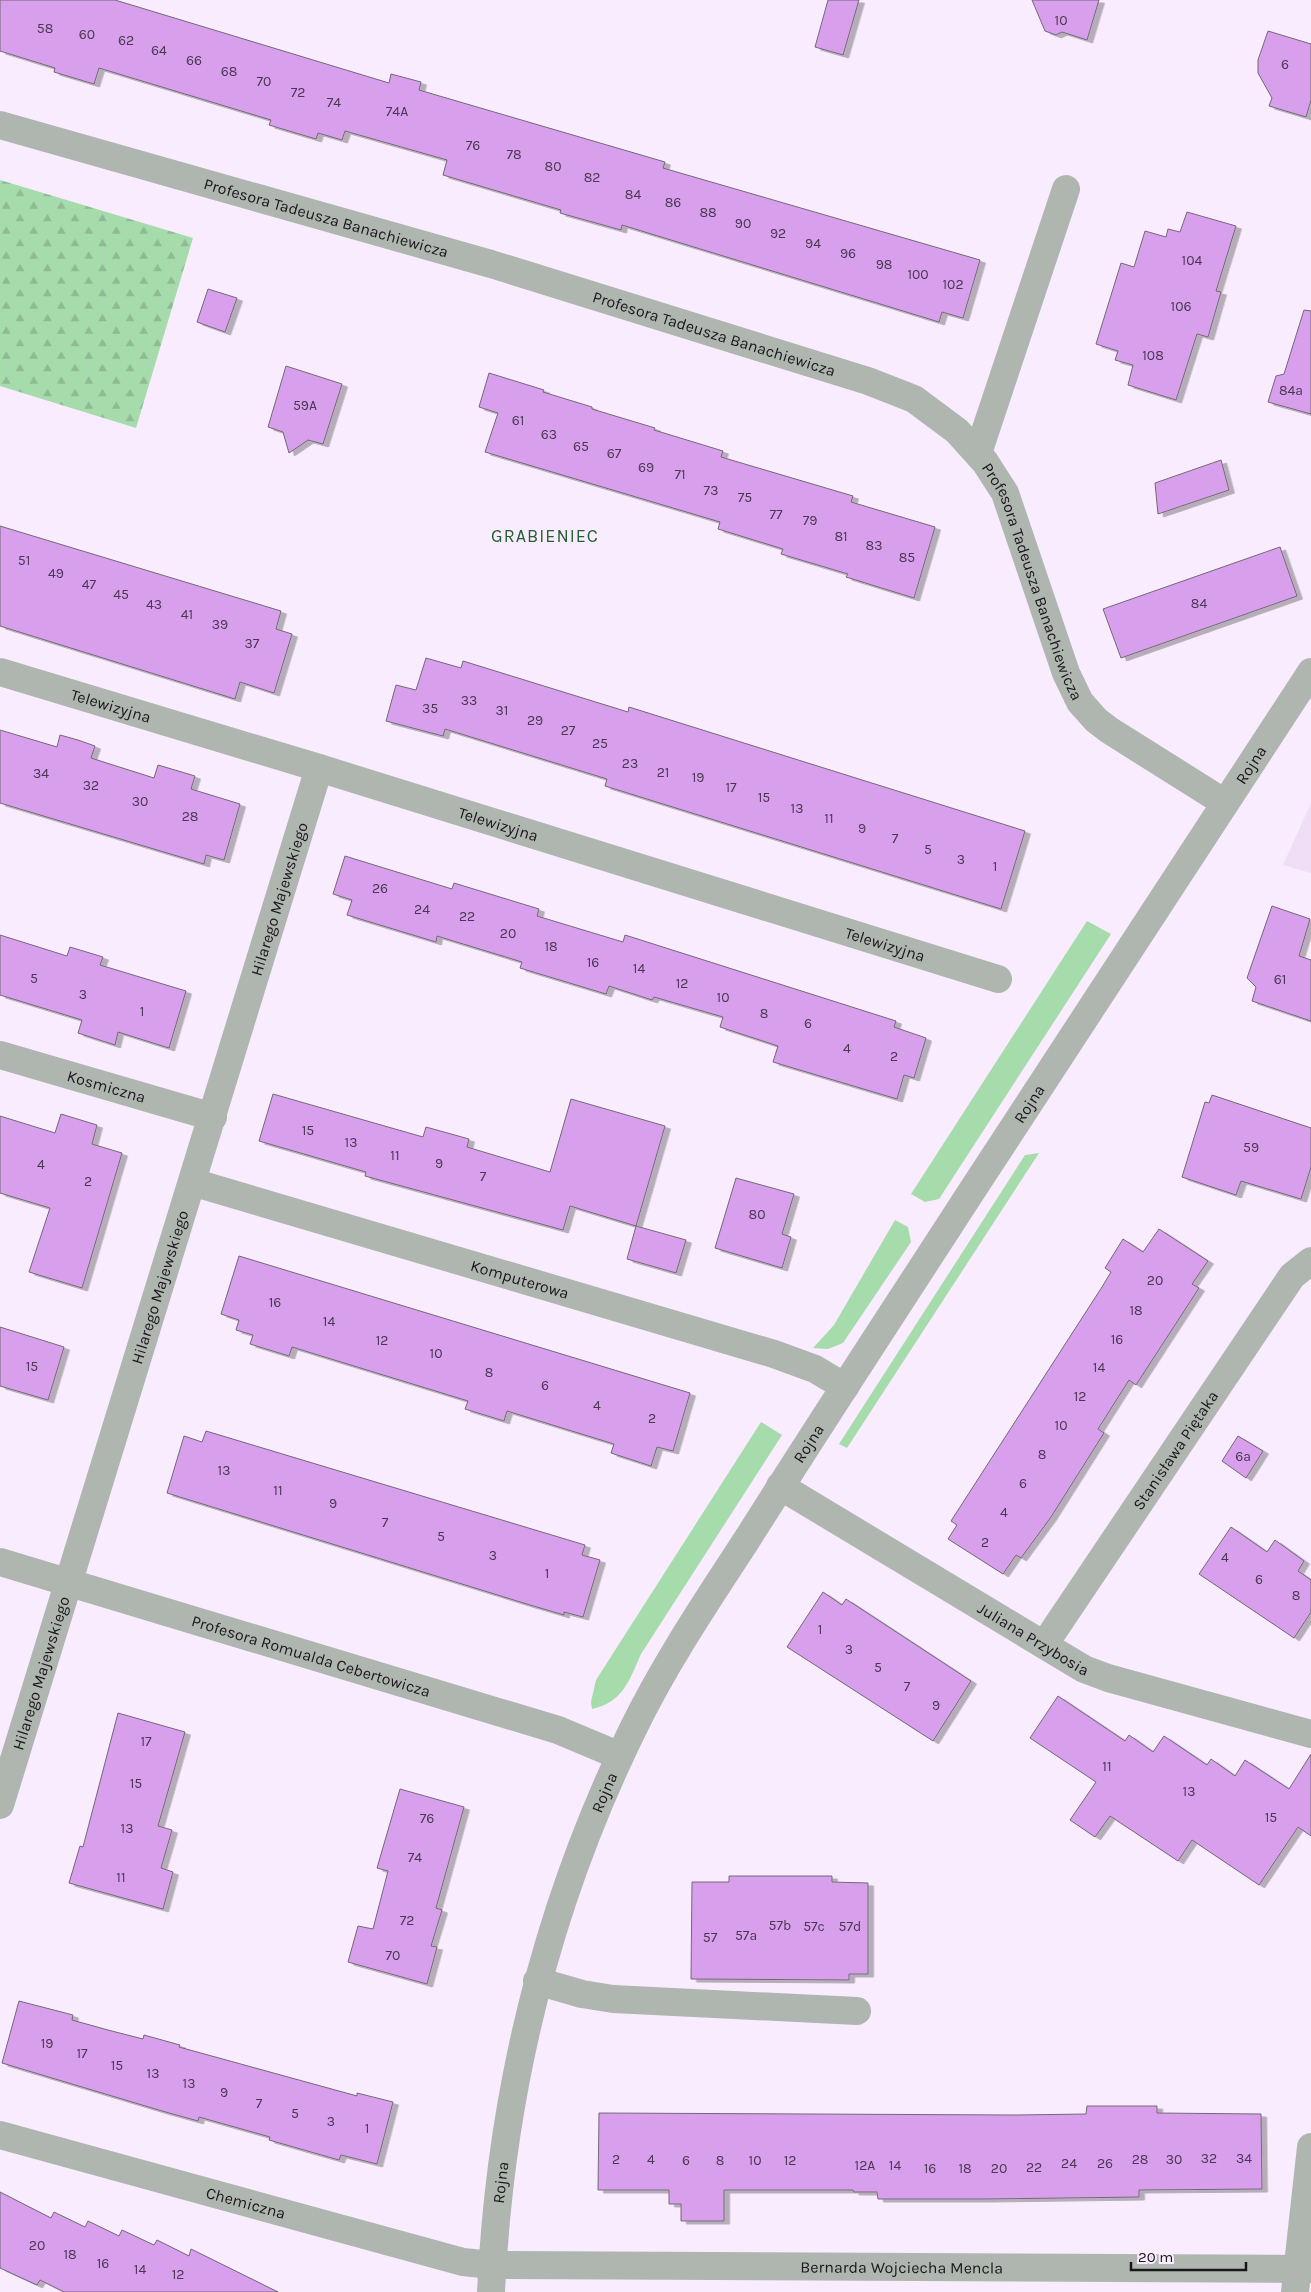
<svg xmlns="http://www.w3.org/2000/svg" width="1311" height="2292" font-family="Karla,sans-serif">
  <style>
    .built { fill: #efdef6 }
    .green { fill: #a6dbac }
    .forest { fill: url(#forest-firs) }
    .building { fill: #d89fec; stroke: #736877; filter: url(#shadow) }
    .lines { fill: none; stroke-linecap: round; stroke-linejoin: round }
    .minor { stroke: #afb6af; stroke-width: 28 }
    .labels { text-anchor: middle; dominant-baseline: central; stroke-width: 4; stroke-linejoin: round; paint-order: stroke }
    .number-label { font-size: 14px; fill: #4a3851 }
    .street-label { font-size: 16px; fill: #1b161d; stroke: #f9ecfe }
    .neighbourhood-label { font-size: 18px; letter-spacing: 1px; fill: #226030; stroke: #f9ecfe }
  </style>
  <defs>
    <pattern id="forest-firs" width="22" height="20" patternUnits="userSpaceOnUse" patternTransform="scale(1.25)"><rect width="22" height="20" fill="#a6dbac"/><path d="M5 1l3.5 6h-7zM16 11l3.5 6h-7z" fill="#8ebb94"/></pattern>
    <filter id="shadow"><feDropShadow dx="5.5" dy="3" stdDeviation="0" flood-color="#0004"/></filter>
  </defs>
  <rect width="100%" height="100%" fill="#f9ecfe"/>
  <path class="built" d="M1311 803V873L1283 865Z"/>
  <path class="green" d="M1087 921 1111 934 939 1199 925 1202 911 1194Z
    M1039 1153 847 1448 839 1444 1025 1155Z
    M895 1220 908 1227 911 1242 843 1343 828 1349 813 1348 834 1325Z
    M761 1422 782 1435 641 1654C629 1681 623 1702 592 1709L591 1702 596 1680Z"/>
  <path class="forest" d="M0 180 193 238 136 428 0 386Z"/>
  <path class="building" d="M0 0H115L389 83 391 74 421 82 419 90 665 162 663 168 980 260 963 318 942 312 939 322 622 225 621 230 560 213 561 210 443 175 447 160 345 131 342 140 318 133 316 139 269 125 271 120 99 68 94 84 54 72 55 68 0 51Z
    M828 0H859L843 55 815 47Z
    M1032 0H1099L1087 40 1062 32 1056 35 1045 31Z
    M1268 31 1311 44V100L1306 117 1269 106 1272 98 1258 73V60Z
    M1187 212 1236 226 1216 291 1221 292 1208 337 1197 334 1176 400 1128 385 1133 365 1115 360 1118 351 1096 344 1121 263 1134 267 1145 231 1166 237 1168 229 1180 232Z
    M208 289 237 298 225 332 197 322Z
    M1304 310 1311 311V414L1268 402 1276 376 1284 374Z
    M286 366 342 384 323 444 308 440 289 453 283 432 268 427Z
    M489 373 544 390 543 392 592 407V409L655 428 654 430 723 451 721 457 853 496 851 502 935 527 914 598 846 577 848 574 781 554 783 549 718 529 720 522 485 452 498 413 479 407Z
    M1221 460 1229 490 1158 514 1155 483Z
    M0 526 281 611 276 629 292 634 274 693 240 682 235 699 0 626Z
    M1280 547 1297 596 1121 658 1103 609Z
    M426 658 461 668 463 661 628 712 629 707 1025 831 1001 909 605 786 607 779 445 729 443 736 386 721 396 685 416 690Z
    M0 730 57 747 60 735 78 740 95 746 91 758 154 778 158 765 195 776 191 789 240 804 224 860 206 855 204 864 0 803Z
    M345 856 452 889 454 883 539 909 537 916 623 942 625 935 896 1021 894 1027 926 1038 914 1078 904 1075 897 1099 773 1062 778 1046 720 1027 723 1017 654 997 652 1000 609 986 606 994 520 968 522 962 437 936 436 942 347 915 352 900 333 894Z
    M1272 906 1310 919 1299 956 1311 960V1021L1252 1001 1256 987 1247 978Z
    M0 935 67 956 70 947 103 957 100 965 186 991 169 1048 118 1032 115 1045 78 1033 82 1020 0 995Z
    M273 1094 423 1137 426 1127 469 1139 467 1147 550 1172 571 1099 665 1126 636 1226 570 1206 563 1230 365 1176 366 1172 259 1141Z
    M1212 1095 1311 1128V1167L1301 1199 1241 1181 1236 1195 1182 1177 1205 1102 1209 1103Z
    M61 1114 97 1125 92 1144 122 1153 82 1288 29 1272 50 1208 0 1193V1116L55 1133Z
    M736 1178 794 1194 782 1234 791 1237 782 1268 715 1248Z
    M636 1226 686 1240 676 1273 627 1259Z
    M1159 1229 1208 1261 1192 1284 1199 1288 1136 1385 1129 1380 1098 1429 1104 1433 1051 1517 1021 1558 1016 1555 1003 1574 948 1539 957 1525 951 1521 1102 1287 1111 1272 1105 1268 1123 1239 1143 1252Z
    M239 1256 690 1393 673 1451 657 1447 651 1466 611 1453 614 1444 507 1411 504 1421 465 1409 468 1401 292 1347 289 1356 250 1344 253 1335 236 1330 239 1320 221 1314Z
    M0 1327 64 1347 48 1400 0 1386Z
    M206 1431 585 1545 582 1555 600 1560 583 1617 564 1612V1615L530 1605 167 1493 184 1436 202 1442Z
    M1238 1436 1263 1451 1246 1478 1222 1461Z
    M1231 1527 1267 1552 1275 1540 1304 1561 1298 1571 1311 1580V1612L1294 1638 1199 1574Z
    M823 1592 842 1605 846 1599 971 1681 933 1741 787 1647Z
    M1058 1696 1125 1741 1129 1735 1153 1752 1164 1736 1207 1765 1211 1759 1235 1776 1245 1760 1289 1789 1311 1754V1836L1298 1827 1259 1885 1192 1840 1178 1861 1110 1816 1095 1837 1070 1820 1096 1782 1030 1738Z
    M118 1713 185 1732 158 1826 172 1830 161 1868 173 1872 163 1909 69 1883 80 1846 83 1847Z
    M400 1789 464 1807 436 1908 442 1910 431 1946 437 1947 427 1984 348 1962 358 1926 373 1929 388 1871 377 1868Z
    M729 1876H832V1882L868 1883V1974H849V1980L691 1979 692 1882H729Z
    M19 2001 73 2015 72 2020 108 2030 143 2039 144 2035 180 2045 179 2047 357 2096V2093L393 2102 377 2164 341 2155 339 2160 269 2140 270 2137 199 2117 198 2121 162 2111 2 2063Z
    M1087 2106H1157V2113L1261 2114 1262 2189 1139 2190V2197L987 2199H878L877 2192H854L853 2190H724V2221H681V2204H669V2190H598L599 2113 1016 2115 1086 2114Z
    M0 2192 51 2218 54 2212 85 2227 88 2221 119 2236 122 2230 154 2245 157 2240 189 2256 191 2249 278 2292H64L40 2280 37 2285 0 2268Z"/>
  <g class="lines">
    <g class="minor">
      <path id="s1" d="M0 125 491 264 868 381 914 399 957 431 985 462 1005 493 1066 673 1080 702 1096 720 1109 730 1225 803"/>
      <path d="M978 453 1066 189"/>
      <path id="s2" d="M0 672 319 768 998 979"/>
      <path id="s3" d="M0 1055 213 1117"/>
      <path id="s4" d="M192 1182 774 1354 815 1369 845 1387"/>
      <path id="s5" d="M780 1486 1084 1669 1108 1678 1311 1734"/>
      <path id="s6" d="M0 1562 558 1730 620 1756"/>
      <path id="s7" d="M1044 1645 1292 1276 1311 1261"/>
      <path id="s8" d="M0 1805 319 768"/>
      <path d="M537 1981 582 1994 613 1999 857 2011"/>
      <path id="s9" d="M0 2135 463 2262 492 2265 1311 2269"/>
      <path id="s10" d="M491 2292C500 2097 546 1907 632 1731 664 1665 706 1602 746 1541 797 1460 849 1380 901 1300 1037 1090 1175 881 1311 672"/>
      <path d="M1295 2292 1311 2147"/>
    </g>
  </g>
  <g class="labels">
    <g class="number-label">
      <text x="1061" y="20">10</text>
      <text x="45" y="28">58</text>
      <text x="87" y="34">60</text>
      <text x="126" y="40">62</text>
      <text x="159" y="50">64</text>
      <text x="194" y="60">66</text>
      <text x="1285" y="64">6</text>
      <text x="229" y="71">68</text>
      <text x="264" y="81">70</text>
      <text x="298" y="92">72</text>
      <text x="334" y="102">74</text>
      <text x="397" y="111">74A</text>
      <text x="473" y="145">76</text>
      <text x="514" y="154">78</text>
      <text x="553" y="166">80</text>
      <text x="592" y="177">82</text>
      <text x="633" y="194">84</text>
      <text x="673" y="202">86</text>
      <text x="708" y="212">88</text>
      <text x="743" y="223">90</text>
      <text x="778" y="233">92</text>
      <text x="813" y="243">94</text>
      <text x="848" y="253">96</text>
      <text x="1192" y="260">104</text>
      <text x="884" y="264">98</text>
      <text x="918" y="274">100</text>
      <text x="953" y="284">102</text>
      <text x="1181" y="306">106</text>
      <text x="1153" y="355">108</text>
      <text x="1291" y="390">84a</text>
      <text x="305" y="405">59A</text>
      <text x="518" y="420">61</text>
      <text x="549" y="434">63</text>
      <text x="581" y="446">65</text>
      <text x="614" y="453">67</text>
      <text x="646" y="467">69</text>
      <text x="680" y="474">71</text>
      <text x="711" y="490">73</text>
      <text x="745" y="497">75</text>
      <text x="776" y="514">77</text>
      <text x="810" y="520">79</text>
      <text x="841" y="536">81</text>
      <text x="874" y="545">83</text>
      <text x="907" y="557">85</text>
      <text x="24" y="560">51</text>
      <text x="56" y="573">49</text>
      <text x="89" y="584">47</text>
      <text x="121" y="594">45</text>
      <text x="1199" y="603">84</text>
      <text x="154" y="604">43</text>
      <text x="187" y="614">41</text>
      <text x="220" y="624">39</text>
      <text x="252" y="643">37</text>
      <text x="469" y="700">33</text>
      <text x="430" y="708">35</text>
      <text x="502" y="710">31</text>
      <text x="535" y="720">29</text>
      <text x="568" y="730">27</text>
      <text x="600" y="743">25</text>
      <text x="630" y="763">23</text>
      <text x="663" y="772">21</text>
      <text x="41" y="773">34</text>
      <text x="698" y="777">19</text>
      <text x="91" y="785">32</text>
      <text x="731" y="787">17</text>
      <text x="764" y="797">15</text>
      <text x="140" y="801">30</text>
      <text x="797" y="808">13</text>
      <text x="190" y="816">28</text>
      <text x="829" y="818">11</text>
      <text x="862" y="828">9</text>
      <text x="895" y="838">7</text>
      <text x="928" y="849">5</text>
      <text x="961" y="859">3</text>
      <text x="995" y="866">1</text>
      <text x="380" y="888">26</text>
      <text x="422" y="909">24</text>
      <text x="467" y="916">22</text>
      <text x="508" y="933">20</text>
      <text x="551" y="946">18</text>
      <text x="593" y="962">16</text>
      <text x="639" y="968">14</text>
      <text x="34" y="978">5</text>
      <text x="1280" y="979">61</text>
      <text x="682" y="983">12</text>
      <text x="83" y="994">3</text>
      <text x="723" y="997">10</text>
      <text x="142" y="1011">1</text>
      <text x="764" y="1013">8</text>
      <text x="808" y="1023">6</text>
      <text x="847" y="1048">4</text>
      <text x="894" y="1056">2</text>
      <text x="308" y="1130">15</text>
      <text x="351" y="1142">13</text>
      <text x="1251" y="1147">59</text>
      <text x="395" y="1155">11</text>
      <text x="439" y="1163">9</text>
      <text x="41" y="1164">4</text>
      <text x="483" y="1176">7</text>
      <text x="88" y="1181">2</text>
      <text x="757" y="1214">80</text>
      <text x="1155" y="1280">20</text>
      <text x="275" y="1302">16</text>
      <text x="1136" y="1310">18</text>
      <text x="329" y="1321">14</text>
      <text x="1117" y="1339">16</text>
      <text x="382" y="1340">12</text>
      <text x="436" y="1353">10</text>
      <text x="32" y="1366">15</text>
      <text x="1099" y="1367">14</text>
      <text x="489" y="1372">8</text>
      <text x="545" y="1385">6</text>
      <text x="1080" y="1396">12</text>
      <text x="597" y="1405">4</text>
      <text x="652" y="1418">2</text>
      <text x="1061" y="1425">10</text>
      <text x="1042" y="1454">8</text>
      <text x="1243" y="1456">6a</text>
      <text x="224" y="1470">13</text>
      <text x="1023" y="1483">6</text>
      <text x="278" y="1490">11</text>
      <text x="333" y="1503">9</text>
      <text x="1004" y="1512">4</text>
      <text x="385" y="1522">7</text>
      <text x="441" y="1536">5</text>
      <text x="985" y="1542">2</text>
      <text x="493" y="1555">3</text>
      <text x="1225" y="1557">4</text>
      <text x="547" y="1573">1</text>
      <text x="1259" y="1579">6</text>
      <text x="1296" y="1595">8</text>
      <text x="820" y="1629">1</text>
      <text x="849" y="1649">3</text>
      <text x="878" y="1667">5</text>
      <text x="907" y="1686">7</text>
      <text x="936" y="1705">9</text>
      <text x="146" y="1741">17</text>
      <text x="1107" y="1766">11</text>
      <text x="136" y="1783">15</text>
      <text x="1189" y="1791">13</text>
      <text x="1271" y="1817">15</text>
      <text x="427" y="1818">76</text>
      <text x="127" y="1828">13</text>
      <text x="415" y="1857">74</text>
      <text x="121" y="1877">11</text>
      <text x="407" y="1920">72</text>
      <text x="780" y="1925">57b</text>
      <text x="814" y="1926">57c</text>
      <text x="850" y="1926">57d</text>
      <text x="746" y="1935">57a</text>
      <text x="710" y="1937">57</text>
      <text x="393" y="1955">70</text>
      <text x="47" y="2043">19</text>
      <text x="82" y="2053">17</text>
      <text x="117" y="2065">15</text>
      <text x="153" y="2073">13</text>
      <text x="189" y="2083">13</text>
      <text x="224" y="2092">9</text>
      <text x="259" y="2103">7</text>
      <text x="295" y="2113">5</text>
      <text x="331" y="2121">3</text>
      <text x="367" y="2128">1</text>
      <text x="1209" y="2158">32</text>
      <text x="1244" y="2158">34</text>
      <text x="616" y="2159">2</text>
      <text x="651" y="2159">4</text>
      <text x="1140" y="2159">28</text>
      <text x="1174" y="2159">30</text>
      <text x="686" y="2160">6</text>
      <text x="720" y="2160">8</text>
      <text x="755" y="2160">10</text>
      <text x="790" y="2160">12</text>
      <text x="1069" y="2163">24</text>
      <text x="1105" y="2163">26</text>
      <text x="865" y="2165">12A</text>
      <text x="895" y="2165">14</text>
      <text x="1034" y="2167">22</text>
      <text x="930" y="2168">16</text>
      <text x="965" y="2168">18</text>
      <text x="999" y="2168">20</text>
      <text x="37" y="2245">20</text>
      <text x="70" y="2254">18</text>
      <text x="103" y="2263">16</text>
      <text x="140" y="2269">14</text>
      <text x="178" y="2274">12</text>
    </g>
    <g class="street-label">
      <text stroke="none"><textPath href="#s1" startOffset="339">Profesora Tadeusza Banachiewicza</textPath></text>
      <text stroke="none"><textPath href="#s1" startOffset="744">Profesora Tadeusza Banachiewicza</textPath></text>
      <text stroke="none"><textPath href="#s1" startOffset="1179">Profesora Tadeusza Banachiewicza</textPath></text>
      <text stroke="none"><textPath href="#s2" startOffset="116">Telewizyjna</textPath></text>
      <text stroke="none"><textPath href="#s10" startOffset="1730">Rojna</textPath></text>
      <text stroke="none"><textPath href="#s2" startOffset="521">Telewizyjna</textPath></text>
      <text stroke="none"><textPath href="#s8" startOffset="948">Hilarego Majewskiego</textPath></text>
      <text stroke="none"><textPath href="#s2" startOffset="926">Telewizyjna</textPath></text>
      <text stroke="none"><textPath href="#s3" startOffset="111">Kosmiczna</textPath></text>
      <text stroke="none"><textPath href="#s10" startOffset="1325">Rojna</textPath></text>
      <text stroke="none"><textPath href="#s4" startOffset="342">Komputerowa</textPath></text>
      <text stroke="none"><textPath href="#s8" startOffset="542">Hilarego Majewskiego</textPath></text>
      <text stroke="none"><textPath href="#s10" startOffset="920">Rojna</textPath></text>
      <text stroke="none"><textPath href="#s7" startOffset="235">Stanisława Piętaka</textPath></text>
      <text stroke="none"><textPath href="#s5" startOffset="296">Juliana Przybosia</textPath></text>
      <text stroke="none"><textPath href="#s6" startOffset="325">Profesora Romualda Cebertowicza</textPath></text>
      <text stroke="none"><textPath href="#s8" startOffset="138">Hilarego Majewskiego</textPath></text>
      <text stroke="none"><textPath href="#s10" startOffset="515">Rojna</textPath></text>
      <text stroke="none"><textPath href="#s10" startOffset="110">Rojna</textPath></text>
      <text stroke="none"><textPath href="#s9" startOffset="255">Chemiczna</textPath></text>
      <text stroke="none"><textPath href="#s9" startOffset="919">Bernarda Wojciecha Mencla</textPath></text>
    </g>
    <g class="neighbourhood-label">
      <text x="545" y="536">GRABIENIEC</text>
    </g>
  </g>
  <path d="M1131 2262v8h115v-8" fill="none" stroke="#1b161d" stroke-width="2.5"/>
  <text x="1138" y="2262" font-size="15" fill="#1b161d" stroke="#f9ecfe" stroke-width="4" paint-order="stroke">20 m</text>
</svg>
